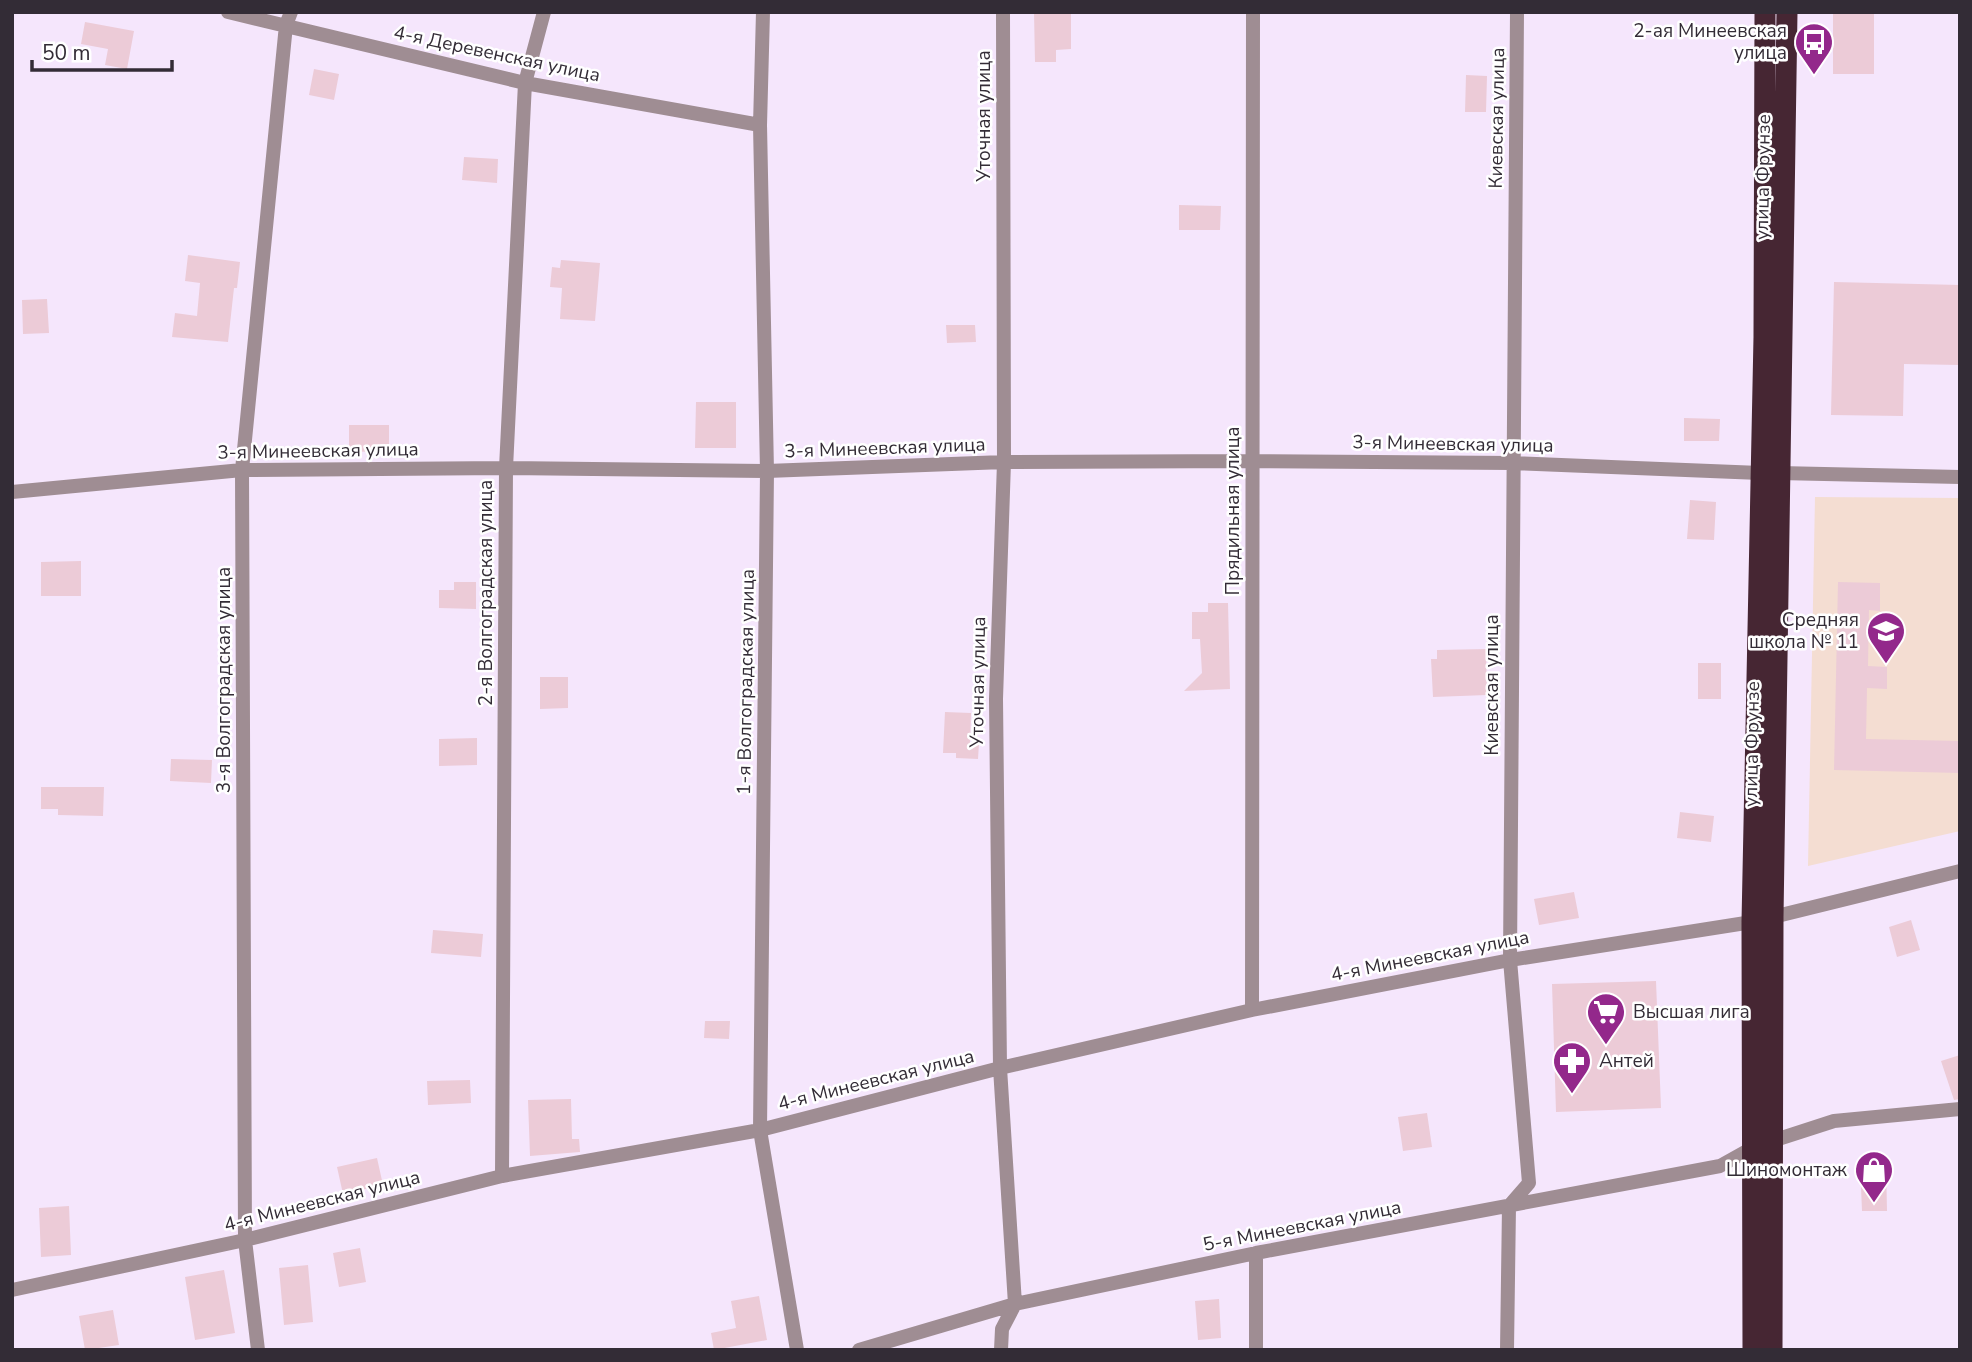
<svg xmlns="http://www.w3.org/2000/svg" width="1972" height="1362" font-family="'Nunito Sans',sans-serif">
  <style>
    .education { fill: #f4ddd2 }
    .building { fill: #eccbd7 }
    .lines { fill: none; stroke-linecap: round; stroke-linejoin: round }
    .street { stroke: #9f8d93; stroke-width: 14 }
    .highway { stroke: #462633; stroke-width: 21 }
    .labels { text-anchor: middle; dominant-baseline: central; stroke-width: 5; stroke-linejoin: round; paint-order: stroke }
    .poi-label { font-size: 19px; fill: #332c36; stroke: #fff; text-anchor: end }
    .street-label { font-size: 19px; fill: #332c36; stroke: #fff }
  </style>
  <rect width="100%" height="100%" fill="#f5e6fc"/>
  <path class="education" d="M1815 497 1960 498V831L1808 866Z"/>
  <path class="building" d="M1034 12H1071V49L1056 50V62H1035Z
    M1833 12H1874V74H1833Z
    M85 22 134 31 127 69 105 65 108 49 81 44Z
    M314 69 339 74 334 100 309 95Z
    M1466 75 1487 76 1486 112H1465Z
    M464 157 498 159 497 183 462 180Z
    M1179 205 1221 206 1220 230H1179Z
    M188 255 240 262 237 288H234L228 342 172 337 175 313 197 316 200 283 185 281Z
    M561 260 600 263 595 321 560 319 562 288 550 287 552 267 560 268Z
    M1834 282 1960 285V365L1904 364 1903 416 1831 415Z
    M47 299 49 333 23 334 22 300Z
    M946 325H975L976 342 947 343Z
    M696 402H736V448H695Z
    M1684 418 1720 419 1719 441H1684Z
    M349 425H389V451L349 452Z
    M1690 500 1716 502 1714 540 1687 539Z
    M81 561V596H41V562Z
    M454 582H476V609L439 608V590H454Z
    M1838 582 1880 583V611L1869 610 1868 666 1887 667V689L1867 688 1866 739 1960 741V773L1834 770Z
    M1208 603H1228L1230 689 1184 691 1202 673 1200 639H1192V612H1208Z
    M1486 649 1487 695 1433 697 1431 659H1437V650Z
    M1698 663H1721V699H1698Z
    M540 677H568V708L540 709Z
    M945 712 971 713 970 743H979L978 759 956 758V753H943Z
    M477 738V765L439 766V739Z
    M171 759 212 760 211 783 170 781Z
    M41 787H104L103 816 58 815V809H41Z
    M1680 812 1714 816 1711 842 1677 838Z
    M1574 892 1579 918 1539 925 1534 899Z
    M1911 920 1920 950 1897 957 1889 927Z
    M433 930 483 934 481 957 431 953Z
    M1656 981 1661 1108 1556 1112 1552 984Z
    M705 1021H730L729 1039 704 1038Z
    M1960 1055V1099L1954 1100 1941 1061Z
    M470 1080 471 1103 428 1105 427 1081Z
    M571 1099 572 1139H579L580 1152 530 1156 528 1100Z
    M1427 1113 1432 1147 1403 1151 1398 1117Z
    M377 1158 383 1185 343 1194 337 1167Z
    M1860 1163H1886L1887 1211H1862Z
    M69 1206 71 1255 41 1257 39 1208Z
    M360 1248 366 1282 339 1287 333 1253Z
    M308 1265 313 1322 284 1325 279 1268Z
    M224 1270 235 1333 195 1340 185 1277Z
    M759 1296 767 1340 714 1350 711 1333 736 1328 731 1301Z
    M1219 1299 1221 1338 1198 1340 1195 1301Z
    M113 1310 119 1345 85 1350 79 1316Z"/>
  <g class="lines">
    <path class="street" d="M228 12 525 83 760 125
      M763 12 760 125 767 471 760 1130 797 1350
      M1779 473 1960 477
      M12 492 242 470 506 468 767 471 1004 462 1252 461 1513 463 1760 473
      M1773 917 1960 871
      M1252 1010 1253 12
      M1772 1141 1834 1121 1960 1109
      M502 1176 506 468 525 83 544 12
      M12 1290 245 1240 502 1176 760 1130 1000 1068 1252 1010 1510 960 1752 922
      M258 1350 245 1240 242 470 286 25 291 12
      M859 1350 1015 1304 1256 1253 1720 1166 1754 1147
      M1001 1350 1002 1329 1015 1304 1000 1068 996 699 1004 462 1003 12
      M1256 1350V1253
      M1507 1350 1509 1206 1529 1183 1510 960 1517 12"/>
    <path class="highway" d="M1753 1350 1752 922 1764 337 1765 12
      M1772 1350 1773 917 1787 12"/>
  </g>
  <defs>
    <symbol id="bus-pin" viewBox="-11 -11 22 30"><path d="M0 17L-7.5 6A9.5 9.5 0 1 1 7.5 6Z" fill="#93288b" stroke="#fff"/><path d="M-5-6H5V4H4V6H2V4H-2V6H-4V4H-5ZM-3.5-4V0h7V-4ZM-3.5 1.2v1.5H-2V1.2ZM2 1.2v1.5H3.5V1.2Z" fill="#fff"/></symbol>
    <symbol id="school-pin" viewBox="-11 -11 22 30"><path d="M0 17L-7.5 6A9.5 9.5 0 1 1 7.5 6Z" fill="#93288b" stroke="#fff"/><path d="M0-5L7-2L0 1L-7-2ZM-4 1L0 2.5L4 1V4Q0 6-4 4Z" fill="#fff"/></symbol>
    <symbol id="supermarket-pin" viewBox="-11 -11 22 30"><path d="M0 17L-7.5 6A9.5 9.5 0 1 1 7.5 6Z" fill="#93288b" stroke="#fff"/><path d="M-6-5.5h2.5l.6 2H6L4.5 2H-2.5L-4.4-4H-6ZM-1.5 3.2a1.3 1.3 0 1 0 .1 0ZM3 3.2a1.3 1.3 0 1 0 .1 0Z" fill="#fff"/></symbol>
    <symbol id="pharmacy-pin" viewBox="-11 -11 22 30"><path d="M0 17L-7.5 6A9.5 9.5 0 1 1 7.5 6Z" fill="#93288b" stroke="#fff"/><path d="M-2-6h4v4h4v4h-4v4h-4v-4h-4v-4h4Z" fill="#fff"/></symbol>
    <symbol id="shop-pin" viewBox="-11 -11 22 30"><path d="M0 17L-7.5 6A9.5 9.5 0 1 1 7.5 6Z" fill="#93288b" stroke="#fff"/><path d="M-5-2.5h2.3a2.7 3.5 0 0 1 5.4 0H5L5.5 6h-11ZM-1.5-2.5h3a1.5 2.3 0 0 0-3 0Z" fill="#fff"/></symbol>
  </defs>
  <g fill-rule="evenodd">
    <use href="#bus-pin" x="1792" y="20" width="44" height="60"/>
    <use href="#school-pin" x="1864" y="609" width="44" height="60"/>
    <use href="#supermarket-pin" x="1584" y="990" width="44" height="60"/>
    <use href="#pharmacy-pin" x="1550" y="1039" width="44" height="60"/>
    <use href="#shop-pin" x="1852" y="1148" width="44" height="60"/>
  </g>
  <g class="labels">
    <g class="poi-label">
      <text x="1787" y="31">2-ая Минеевская<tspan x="1787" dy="22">улица</tspan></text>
      <text x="1859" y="620">Средняя<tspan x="1859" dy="22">школа № 11</tspan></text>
      <text x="1633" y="1012" text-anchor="start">Высшая лига</text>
      <text x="1599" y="1061" text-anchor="start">Антей</text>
      <text x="1847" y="1170">Шиномонтаж</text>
    </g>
    <g class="street-label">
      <text transform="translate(497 54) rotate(12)">4-я Деревенская улица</text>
      <text transform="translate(984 116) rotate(-90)">Уточная улица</text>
      <text transform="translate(1497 118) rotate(-89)">Киевская улица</text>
      <text transform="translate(1763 177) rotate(-89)">улица Фрунзе</text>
      <text transform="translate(1453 444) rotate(1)">3-я Минеевская улица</text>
      <text transform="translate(885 448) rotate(-2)">3-я Минеевская улица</text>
      <text transform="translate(318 451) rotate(-1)">3-я Минеевская улица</text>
      <text transform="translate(1233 511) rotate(-90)">Прядильная улица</text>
      <text transform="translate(486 593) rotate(-90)">2-я Волгоградская улица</text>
      <text transform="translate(224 680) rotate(-90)">3-я Волгоградская улица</text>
      <text transform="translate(746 682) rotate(-89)">1-я Волгоградская улица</text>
      <text transform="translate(978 682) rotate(-89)">Уточная улица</text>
      <text transform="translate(1492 685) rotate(-90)">Киевская улица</text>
      <text transform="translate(1752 744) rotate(-89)">улица Фрунзе</text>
      <text transform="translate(1430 956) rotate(-11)">4-я Минеевская улица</text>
      <text transform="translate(876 1080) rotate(-14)">4-я Минеевская улица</text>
      <text transform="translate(322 1201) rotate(-14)">4-я Минеевская улица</text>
      <text transform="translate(1302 1226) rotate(-11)">5-я Минеевская улица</text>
    </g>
  </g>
  <rect width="1972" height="1362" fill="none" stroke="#332c36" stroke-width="28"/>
  <path d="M32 60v10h140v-10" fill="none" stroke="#332c36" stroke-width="3.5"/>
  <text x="42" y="60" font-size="21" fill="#332c36" stroke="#ffffff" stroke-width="5" paint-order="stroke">50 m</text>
</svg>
